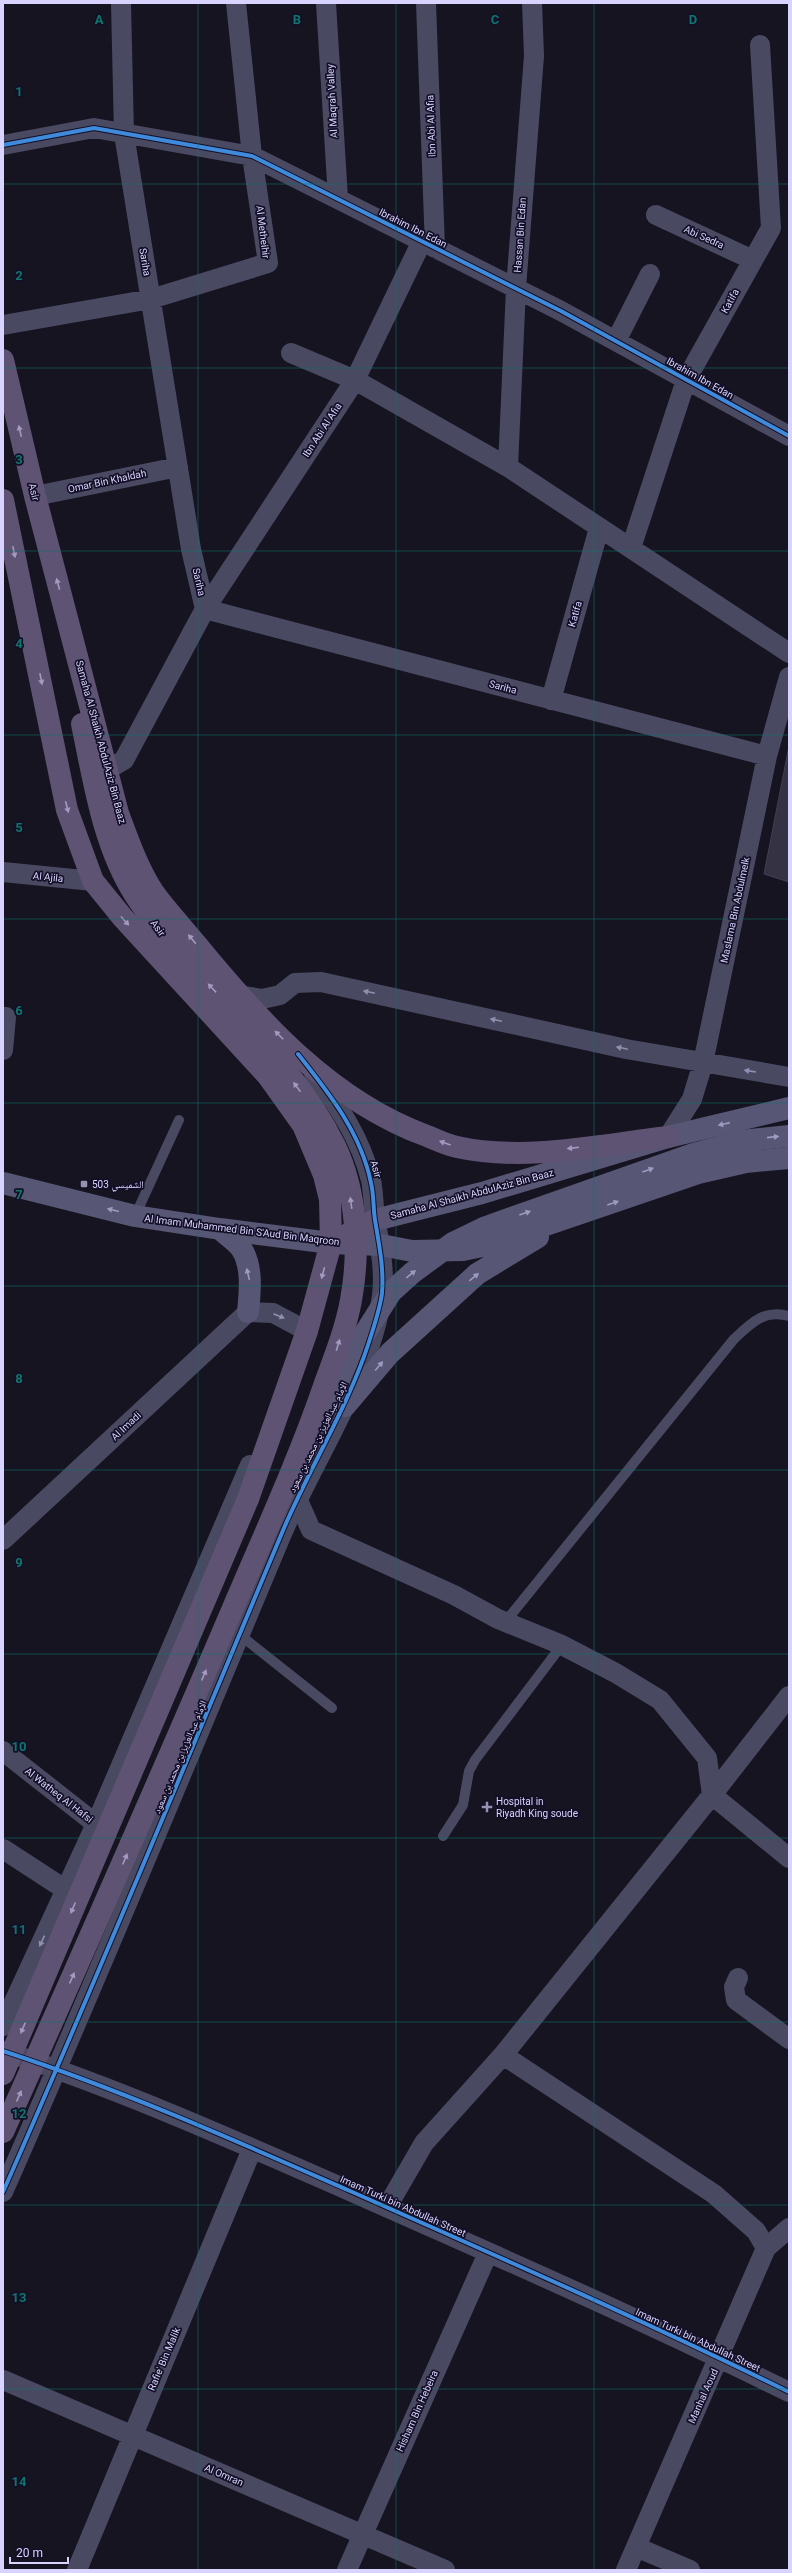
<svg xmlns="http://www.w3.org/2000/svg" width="792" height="2573" font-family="Roboto,'Noto Naskh Arabic',sans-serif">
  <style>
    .building { fill: #343243; stroke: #433f54 }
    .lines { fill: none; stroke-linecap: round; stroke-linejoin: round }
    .lane { stroke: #4a4962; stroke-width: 10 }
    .street { stroke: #4a4962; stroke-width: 20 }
    .secondary { stroke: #575674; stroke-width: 22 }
    .primary { stroke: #5e5373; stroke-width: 22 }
    .secondary-bridge { stroke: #575674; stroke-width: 22 }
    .primary-bridge { stroke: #5e5373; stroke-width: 22 }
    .cycleway-casing { stroke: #130f26; stroke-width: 6 }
    .cycleway { stroke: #408adc; stroke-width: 4 }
    .oneway { fill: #a29ac0 }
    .oneway2 { fill: #928eb0 }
    .oneway3 { fill: #9e9bc0 }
    .grid { fill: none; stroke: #0f766e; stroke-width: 1; stroke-opacity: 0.55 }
    .poi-dot { fill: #9591b1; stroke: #130f26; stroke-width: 1.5 }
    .labels { text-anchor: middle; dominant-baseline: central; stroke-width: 3.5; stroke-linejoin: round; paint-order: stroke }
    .street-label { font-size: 10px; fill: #d9d4ff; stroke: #130f26 }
    .poi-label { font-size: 10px; fill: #d9d4ff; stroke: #130f26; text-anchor: start }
    .grid-label { font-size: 13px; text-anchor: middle; font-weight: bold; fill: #0f766e; stroke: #130f26; stroke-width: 3.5; stroke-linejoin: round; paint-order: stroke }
  </style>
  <rect width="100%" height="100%" fill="#161421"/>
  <path class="building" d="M789 746V882L764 874Z"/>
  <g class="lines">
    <path class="lane" d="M135 1216 179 1120
      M506 1621 734 1339C751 1323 764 1309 789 1316
      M240 1635 332 1708
      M443 1836 463 1805 469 1771 475 1760 562 1645"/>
    <path class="street" d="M121 3 124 134 191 549 205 609
      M326 3 338 199
      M426 3 435 248
      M3 145 94 128 252 156 561 311 789 436
      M656 215 753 260
      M3 325 151 299 268 263 252 156 236 3
      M616 341 650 274
      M291 353 355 380 508 467 789 653
      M508 467 516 288 534 56 532 3
      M35 496 178 467
      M631 548 686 380 771 228 760 45
      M205 609 767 756
      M551 700 599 528
      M107 770 124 760 205 609 355 380 422 241
      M3 872 93 881
      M238 995 262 999 280 995 295 983 321 982 626 1049 789 1077
      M3 1017H6L3 1050
      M668 1137 692 1099 703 1063 767 756 789 677
      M297 1498 311 1530 454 1595 498 1619 562 1645 614 1672 660 1700 707 1758 712 1795 789 1858
      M3 1540 248 1312 273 1313 307 1331 301 1346
      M3 1751 96 1824
      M3 1849 66 1890
      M738 1978 734 1987 736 2000 789 2039
      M3 2026 96 1824 250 1465
      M3 2051C122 2090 236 2141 350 2191 497 2256 645 2321 789 2392
      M3 2192C99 1975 189 1755 281 1536 313 1460 371 1376 382 1295 385 1271 380 1246 376 1223 373 1209 374 1194 371 1180 361 1140 339 1106 314 1074
      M387 2207 424 2143 503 2055
      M766 2248 756 2231 714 2194 503 2055 712 1795 789 1696
      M3 2380 445 2570
      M636 2547 690 2570
      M77 2570 252 2149
      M347 2570 488 2253
      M626 2570 766 2248 789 2228"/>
    <path class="secondary" d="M3 1183 135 1216 220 1229 331 1243 381 1245 412 1251 463 1250 487 1245 698 1173 746 1162 789 1158
      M375 1220 482 1193 668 1137 789 1108
      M220 1229C226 1235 236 1241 241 1248 253 1266 250 1292 248 1312
      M345 1406 390 1353 477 1274 538 1237"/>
    <path class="primary" d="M3 360 35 496 118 813C128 840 138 869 154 893 167 911 183 928 197 945 260 1022 331 1101 427 1136 437 1140 447 1145 457 1147 525 1162 600 1145 668 1137
      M3 500 67 810 93 881 123 918 268 1076 303 1125 324 1175 330 1199 331 1243
      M248 1499 307 1331 331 1243 375 1220"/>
    <path class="secondary-bridge" d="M324 1406 351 1355 391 1292 412 1273 453 1243 486 1227 693 1154 741 1141 789 1136"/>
    <path class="primary-bridge" d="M3 2074 248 1499
      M3 2132C81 1958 158 1783 233 1608 265 1533 299 1459 325 1383 335 1356 346 1328 351 1300 360 1251 357 1192 335 1146 288 1049 193 985 135 895 103 845 94 781 82 724"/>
    <defs>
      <path id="cycleway" d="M3 145 94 128 252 156 561 311 789 436
        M3 2051C122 2090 236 2141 350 2191 497 2256 645 2321 789 2392
        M3 2192C100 1972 191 1750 284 1528 311 1465 348 1407 369 1342 374 1326 380 1309 382 1293 384 1268 379 1244 375 1220 373 1207 374 1195 371 1183 361 1133 329 1093 298 1054"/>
    </defs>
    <use href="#cycleway" class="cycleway-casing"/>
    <use href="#cycleway" class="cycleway"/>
  </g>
  <defs><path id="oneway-solid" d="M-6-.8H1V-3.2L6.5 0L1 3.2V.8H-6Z"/></defs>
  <g class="oneway">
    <use href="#oneway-solid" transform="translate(20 431) rotate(-103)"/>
    <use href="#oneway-solid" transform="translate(14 552) rotate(78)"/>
    <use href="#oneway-solid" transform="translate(58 584) rotate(-105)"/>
    <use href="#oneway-solid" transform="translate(41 679) rotate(79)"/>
    <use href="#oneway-solid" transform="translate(67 807) rotate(76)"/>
    <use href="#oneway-solid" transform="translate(125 921) rotate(48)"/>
    <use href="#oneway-solid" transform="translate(192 939) rotate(-129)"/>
    <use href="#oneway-solid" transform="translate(212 988) rotate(-133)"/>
    <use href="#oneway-solid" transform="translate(279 1035) rotate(-135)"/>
    <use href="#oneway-solid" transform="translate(297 1087) rotate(-126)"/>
    <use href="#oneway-solid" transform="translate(445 1143) rotate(-160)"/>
    <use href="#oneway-solid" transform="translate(573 1148) rotate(173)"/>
    <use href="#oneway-solid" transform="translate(351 1203) rotate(-98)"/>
    <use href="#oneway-solid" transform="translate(323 1273) rotate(105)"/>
    <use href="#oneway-solid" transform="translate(338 1345) rotate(-73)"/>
    <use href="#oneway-solid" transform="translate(204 1675) rotate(-67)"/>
    <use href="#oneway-solid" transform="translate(125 1859) rotate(-67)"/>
    <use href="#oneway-solid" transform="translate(73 1908) rotate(113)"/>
    <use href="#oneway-solid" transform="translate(72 1978) rotate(-66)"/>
    <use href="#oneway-solid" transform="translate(23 2028) rotate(113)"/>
    <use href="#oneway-solid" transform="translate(19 2096) rotate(-66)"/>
  </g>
  <g class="oneway2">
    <use href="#oneway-solid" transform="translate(369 992) rotate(-168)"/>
    <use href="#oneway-solid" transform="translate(496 1020) rotate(-168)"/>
    <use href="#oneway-solid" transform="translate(622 1048) rotate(-168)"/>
    <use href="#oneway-solid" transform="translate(750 1071) rotate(-171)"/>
    <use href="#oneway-solid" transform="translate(279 1316) rotate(23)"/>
    <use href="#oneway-solid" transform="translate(42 1941) rotate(115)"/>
  </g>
  <g class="oneway3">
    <use href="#oneway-solid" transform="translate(724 1124) rotate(167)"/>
    <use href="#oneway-solid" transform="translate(773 1137) rotate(-6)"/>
    <use href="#oneway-solid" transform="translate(648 1170) rotate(-20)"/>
    <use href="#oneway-solid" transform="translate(613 1203) rotate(-19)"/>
    <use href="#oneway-solid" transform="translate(113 1210) rotate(-166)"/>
    <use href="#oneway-solid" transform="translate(525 1213) rotate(-19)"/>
    <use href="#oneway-solid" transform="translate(248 1274) rotate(-103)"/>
    <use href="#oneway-solid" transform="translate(411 1274) rotate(-39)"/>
    <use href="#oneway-solid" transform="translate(474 1277) rotate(-39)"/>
    <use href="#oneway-solid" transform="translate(379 1366) rotate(-50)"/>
  </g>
  <path class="grid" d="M198 3V2570M396 3V2570M594 3V2570M3 184H789M3 368H789M3 551H789M3 735H789M3 919H789M3 1103H789M3 1286H789M3 1470H789M3 1654H789M3 1838H789M3 2022H789M3 2205H789M3 2389H789"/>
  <g class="poi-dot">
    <rect x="80" y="1180" width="8" height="8" rx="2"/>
    <path d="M485 1801h4v4h4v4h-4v4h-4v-4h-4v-4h4z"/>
  </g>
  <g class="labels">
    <g class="street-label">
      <text transform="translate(332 101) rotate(-93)">Al Maqrah Valley</text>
      <text transform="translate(431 126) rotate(-92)">Ibn Abi Al Afia</text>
      <text transform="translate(413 228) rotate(27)">Ibrahim Ibn Edan</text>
      <text transform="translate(263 232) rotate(83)">Al Metheihir</text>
      <text transform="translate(520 235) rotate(-86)">Hassan Bin Edan</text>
      <text transform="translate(704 237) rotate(24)">Abi Sedra</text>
      <text transform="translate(145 262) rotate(81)">Sariha</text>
      <text transform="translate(730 301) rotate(-61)">Katifa</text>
      <text transform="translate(700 378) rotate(29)">Ibrahim Ibn Edan</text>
      <text transform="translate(322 430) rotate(-57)">Ibn Abi Al Afia</text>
      <text transform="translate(107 481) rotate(-12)">Omar Bin Khaldah</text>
      <text transform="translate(34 492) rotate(76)">Asir</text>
      <text transform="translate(199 582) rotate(77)">Sariha</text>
      <text transform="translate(575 614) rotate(-74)">Katifa</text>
      <text transform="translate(503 687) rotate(15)">Sariha</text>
      <text transform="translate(101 742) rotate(75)">Samaha Al Shaikh AbdulAziz Bin Baaz</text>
      <text transform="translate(48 877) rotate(6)">Al Ajila</text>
      <text transform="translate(735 910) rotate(-78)">Maslama Bin Abdulmelk</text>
      <text transform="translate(158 928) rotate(54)">Asir</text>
      <text transform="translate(376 1169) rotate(75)">Asir</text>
      <text transform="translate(472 1194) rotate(-15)">Samaha Al Shaikh AbdulAziz Bin Baaz</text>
      <text transform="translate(242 1230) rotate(7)">Al Imam Muhammed Bin S'Aud Bin Maqroon</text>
      <text transform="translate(126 1426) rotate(-43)">Al Imadi</text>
      <text transform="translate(318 1437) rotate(-64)">الإمام عبدالعزيز بن محمد بن سعود</text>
      <text transform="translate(180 1757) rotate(-67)">الإمام عبدالعزيز بن محمد بن سعود</text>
      <text transform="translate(59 1795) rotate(38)">Al Watheq Al Hafsi</text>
      <text transform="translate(403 2206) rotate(24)">Imam Turki bin Abdullah Street</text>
      <text transform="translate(698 2340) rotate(25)">Imam Turki bin Abdullah Street</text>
      <text transform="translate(164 2359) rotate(-67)">Rafie' Bin Malik</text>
      <text transform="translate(703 2396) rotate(-66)">Manhal Aoud</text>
      <text transform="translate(417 2411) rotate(-66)">Hisham Bin Hebeira</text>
      <text transform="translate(224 2475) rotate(23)">Al Omran</text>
    </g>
    <g class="poi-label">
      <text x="92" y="1184">الشميسي 503</text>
      <text x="496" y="1801">Hospital in<tspan x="496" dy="12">Riyadh King soude</tspan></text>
    </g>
  </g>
  <g class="grid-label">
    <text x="99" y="24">A</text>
    <text x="297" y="24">B</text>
    <text x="495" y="24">C</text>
    <text x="693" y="24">D</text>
    <text x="19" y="96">1</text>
    <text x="19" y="280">2</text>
    <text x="19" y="464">3</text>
    <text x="19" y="648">4</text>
    <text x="19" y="832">5</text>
    <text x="19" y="1015">6</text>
    <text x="19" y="1199">7</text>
    <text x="19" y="1383">8</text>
    <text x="19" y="1567">9</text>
    <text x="19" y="1751">10</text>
    <text x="19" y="1934">11</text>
    <text x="19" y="2118">12</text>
    <text x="19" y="2302">13</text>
    <text x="19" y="2486">14</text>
  </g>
  <rect width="792" height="2573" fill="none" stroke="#d9d4ff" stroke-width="8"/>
  <path d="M10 2557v6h58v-6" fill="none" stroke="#d9d4ff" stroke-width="2"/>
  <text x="16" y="2557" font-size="12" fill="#d9d4ff" stroke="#130f26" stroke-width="3" paint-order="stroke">20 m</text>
</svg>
